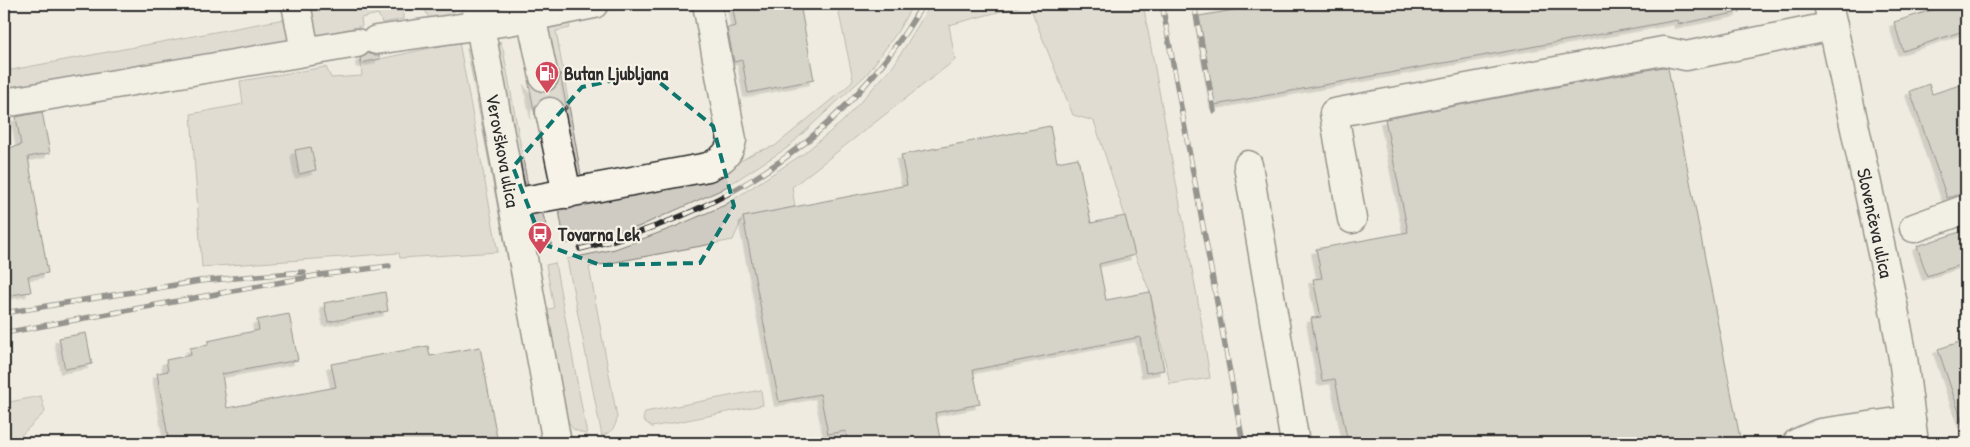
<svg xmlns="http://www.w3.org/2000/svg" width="1970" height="447" font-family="'Patrick Hand',sans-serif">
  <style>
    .green { fill: #cfcbc2; stroke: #7d7b76 }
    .building { fill: #b8b5ae; stroke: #2b2b2b; filter: url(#shadow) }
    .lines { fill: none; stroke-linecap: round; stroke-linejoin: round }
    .minor-tunnel { stroke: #c8c5bc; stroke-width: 28; stroke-dasharray: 28 14; stroke-linecap: butt }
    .minor-casing { stroke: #2b2b2b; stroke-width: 31 }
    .minor { stroke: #f7f3e8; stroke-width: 28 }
    .rail-casing { stroke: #2b2b2b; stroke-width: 5.5 }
    .rail { stroke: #f7f3e8; stroke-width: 4; stroke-dasharray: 11; stroke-linecap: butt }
    .marked { fill: none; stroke: #0f766e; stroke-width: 4; stroke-dasharray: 10 6; stroke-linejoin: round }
    .labels { text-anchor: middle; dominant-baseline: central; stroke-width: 4.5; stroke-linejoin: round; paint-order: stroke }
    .poi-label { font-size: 19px; font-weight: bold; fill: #2b2b2b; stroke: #f7f3e8; text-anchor: start }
    .street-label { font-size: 19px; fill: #2b2b2b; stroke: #f7f3e8 }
  </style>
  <defs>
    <filter id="shadow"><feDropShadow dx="-4.5" dy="4.5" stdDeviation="0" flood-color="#0004"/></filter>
  </defs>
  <rect width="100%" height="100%" fill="#efebe0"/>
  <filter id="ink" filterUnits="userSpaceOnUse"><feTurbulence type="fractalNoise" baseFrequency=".02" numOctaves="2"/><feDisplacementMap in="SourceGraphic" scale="10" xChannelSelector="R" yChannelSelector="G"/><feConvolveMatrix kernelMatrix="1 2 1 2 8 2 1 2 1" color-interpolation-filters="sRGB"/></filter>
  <g filter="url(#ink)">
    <path class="green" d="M310 4H386L389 11H403V19L382 23 378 14 361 18 362 26 315 36Z
      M425 4H452L454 17 430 20 424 8Z
      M837 4H913L898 31 867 74 787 148 721 190 638 227 565 244 558 205 718 174 756 152 775 146 849 85 853 79Z
      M931 4H1028L949 25 955 60 792 187 795 207 743 217 733 240 589 267 617 417C616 428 611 432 602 436L567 259 615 249 672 228 725 205 803 154 842 122 894 65Z
      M1029 4H1143L1199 307 1210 378 1170 384 1150 292 1135 255 1125 216 1094 121 1073 115Z
      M290 18 293 34 289 40 16 89 9 85 6 71Z
      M567 20 570 28 556 31 581 175 597 173V176L579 184 557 111 567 108 560 74H555L548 26Z
      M500 41 503 49 528 186 520 177 497 51Z
      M459 42 498 252 400 258 399 253 202 267 191 114 243 104 240 81 326 67 331 78 362 76 361 63Z
      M467 48 472 54 513 274 511 276Z
      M541 208 552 245 533 248 528 223 532 213Z
      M555 263 587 435 573 429 566 418 545 310 554 308 546 265Z
      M761 390 763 405 652 427 643 420 645 412Z
      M41 396 45 412 13 443H4V403Z"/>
    <path class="building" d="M732 4H800L814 80 748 93 742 60 734 62 727 28 736 26Z
      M1268 4H1739L1740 12 1679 24 1678 20 1215 105 1199 16Z
      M1950 4H1966V30L1903 51 1894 22Z
      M368 53 379 55 380 59 361 63 360 58Z
      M1663 67 1668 68 1741 443H1348L1335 379 1322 381 1311 318 1321 317 1313 279 1322 278 1316 249 1408 232 1385 119Z
      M560 73 567 109H565L561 101 555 97H547L539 101 535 107V115L528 80 533 88 539 92H547L555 88 559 81Z
      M1966 83V192L1947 198 1910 91 1929 84 1932 94Z
      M42 112 50 153 28 157 48 273 28 276 31 292 4 296V149L21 145 16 117Z
      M1050 126 1057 162 1078 158 1091 223 1125 216 1135 255 1099 264 1106 300 1150 292 1164 370 1146 373 1140 337 973 370 980 404 935 413 941 443H847L846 431 828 434 820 394 779 402 743 217 907 185 901 155Z
      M311 147 316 170 299 174 295 150Z
      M1966 230V263L1927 276 1917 246Z
      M385 292 388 311 328 322 324 303Z
      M289 314 298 360 222 374 227 408 336 387 331 364 428 346 430 356 480 347 498 443H169L157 373 168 371 166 360 191 355 190 348 208 345V341L259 330 257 320Z
      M86 333 92 364 65 369 59 338Z
      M1963 341 1966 351V424H1963L1938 349Z"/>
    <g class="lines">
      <path class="minor-tunnel" d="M544 77 550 112"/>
      <defs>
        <g id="minor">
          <path d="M296 4 305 51"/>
          <path id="s1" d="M476 4 557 443"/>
          <path id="s2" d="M1828 4 1893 304 1903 358 1914 443"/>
          <path d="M531 16 544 77"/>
          <path d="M376 40 509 21 594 4"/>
          <path d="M4 103 357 43"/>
          <path d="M550 112 567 194"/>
          <path d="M1248 165 1295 443"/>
          <path d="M513 203 708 167C722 160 729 155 732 140L707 4"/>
          <path d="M1352 219 1334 113 1663 51 1686 56 1833 26"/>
          <path d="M1914 228 1966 209"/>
          <path d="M1797 443 1820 433 1911 420"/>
        </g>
      </defs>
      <use href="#minor" class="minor-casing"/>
      <use href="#minor" class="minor"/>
      <defs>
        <path id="rail" d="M1162 4 1243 443
          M1194 4 1214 111
          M580 249C727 214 846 136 923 4
          M4 313 200 281 304 272
          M4 333 320 275 389 266"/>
      </defs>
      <use href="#rail" class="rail-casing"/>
      <use href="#rail" class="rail"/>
    </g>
  </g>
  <path d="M0 0H1970V447H0ZM648 73 713 126 734 206 700 263 600 265 543 244 513 167 582 87Z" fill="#efebe0" fill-opacity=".55" fill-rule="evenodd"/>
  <path class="marked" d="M648 73 713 126 734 206 700 263 600 265 543 244 513 167 582 87Z"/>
  <defs>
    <symbol id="fuel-pin" viewBox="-11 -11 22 30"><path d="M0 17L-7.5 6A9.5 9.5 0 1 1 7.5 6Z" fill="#d1495b" stroke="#f7f3e8"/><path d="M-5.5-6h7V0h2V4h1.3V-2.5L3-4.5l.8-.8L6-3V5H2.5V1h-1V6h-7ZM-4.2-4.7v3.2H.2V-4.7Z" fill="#fff"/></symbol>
    <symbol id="bus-pin" viewBox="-11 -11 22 30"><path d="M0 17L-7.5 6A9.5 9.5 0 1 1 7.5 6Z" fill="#d1495b" stroke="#f7f3e8"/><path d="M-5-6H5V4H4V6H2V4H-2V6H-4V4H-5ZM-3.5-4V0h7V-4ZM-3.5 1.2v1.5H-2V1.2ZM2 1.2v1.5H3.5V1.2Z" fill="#fff"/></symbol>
  </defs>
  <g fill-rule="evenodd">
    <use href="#fuel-pin" x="533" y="59" width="28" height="38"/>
    <use href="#bus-pin" x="526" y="220" width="28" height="38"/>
  </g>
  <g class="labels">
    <g class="poi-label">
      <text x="564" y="73">Butan Ljubljana</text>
      <text x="558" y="234">Tovarna Lek</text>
    </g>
    <g class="street-label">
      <text stroke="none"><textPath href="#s1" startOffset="149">Verovškova ulica</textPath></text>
      <text stroke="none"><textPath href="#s2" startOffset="224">Slovenčeva ulica</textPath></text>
    </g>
  </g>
  <rect width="1970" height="447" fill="none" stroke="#f7f3e8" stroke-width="20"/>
  <rect x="10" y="10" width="1950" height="427" fill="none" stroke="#2b2b2b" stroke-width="2" filter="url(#ink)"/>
</svg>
